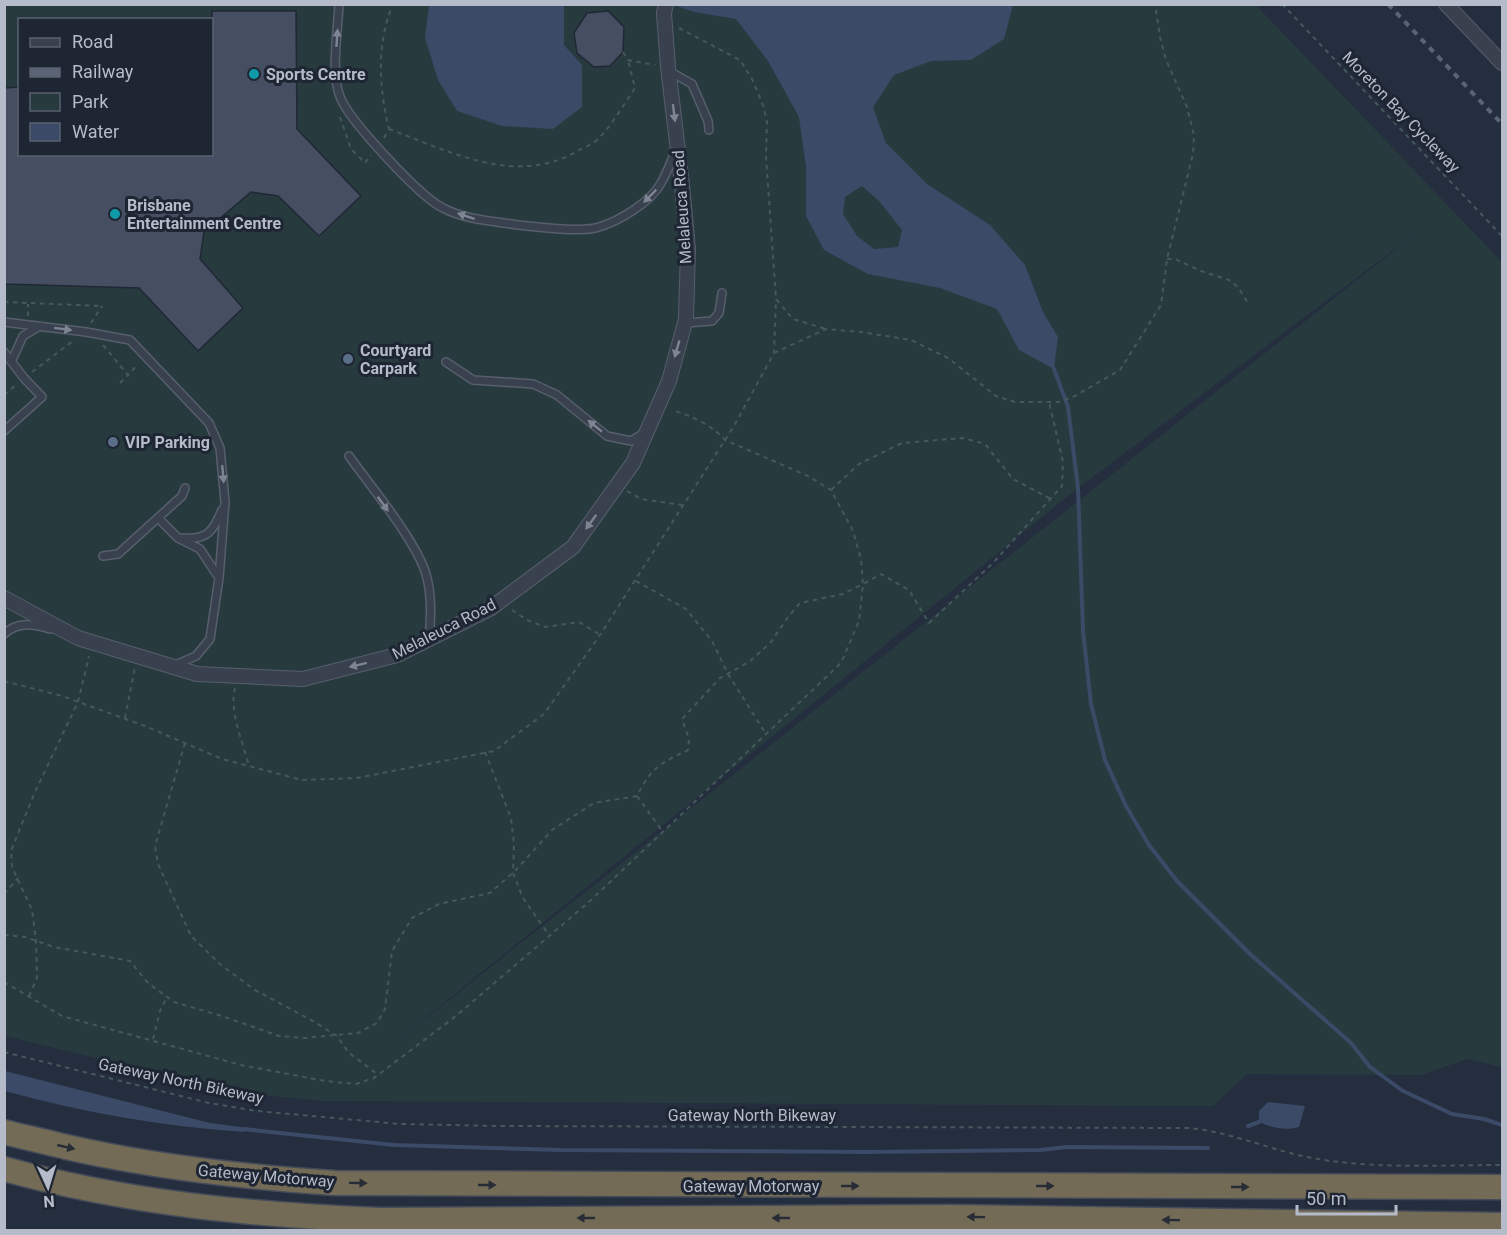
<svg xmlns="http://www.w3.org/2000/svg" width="1507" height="1235" font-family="Roboto,sans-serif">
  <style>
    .green { fill: #273b3f; fill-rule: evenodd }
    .water { fill: #3a4a67; fill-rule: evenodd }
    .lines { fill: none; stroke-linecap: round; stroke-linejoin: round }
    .stream { stroke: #3a4a67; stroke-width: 4 }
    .building { fill: #464f62; stroke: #202735; stroke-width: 1.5 }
    .service-casing { stroke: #575e6c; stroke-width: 10 }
    .minor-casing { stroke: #575e6c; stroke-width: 16 }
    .motorway-casing { stroke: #444b59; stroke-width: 27 }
    .path { stroke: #45585c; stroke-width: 2; stroke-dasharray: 4.5 4.5; stroke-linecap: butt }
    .service { stroke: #39404e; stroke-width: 7 }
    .minor { stroke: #39404e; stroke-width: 14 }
    .motorway { stroke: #746b56; stroke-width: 24 }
    .rail { stroke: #5b6475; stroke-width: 4; stroke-dasharray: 6 6; stroke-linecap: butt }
    .oneway { fill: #7d8492 }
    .oneway2 { fill: #272c36 }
    .culture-dot { fill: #0f9aa8; stroke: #1e2533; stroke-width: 2 }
    .service-dot { fill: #5c6f8a; stroke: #1e2533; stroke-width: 2 }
    .labels { text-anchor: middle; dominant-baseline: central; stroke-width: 6; stroke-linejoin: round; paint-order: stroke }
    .poi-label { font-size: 16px; font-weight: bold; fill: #b5bbc9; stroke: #1e2533; text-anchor: start }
    .street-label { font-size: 16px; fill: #b5bbc9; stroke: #1e2533 }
  </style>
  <rect width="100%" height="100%" fill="#252e3e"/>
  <path class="green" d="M4 5H1256L1502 262V1067L1467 1059 1421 1075 1247 1074 1213 1106 322 1101 242 1093 5 1036ZM20 20H212V154H20ZM1419 231 386 1050 1078 488Z"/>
  <path class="water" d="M429 5H564V45L582 65V107L553 129 502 126 457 111 438 80 425 38Z
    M674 5H1013L1004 39 971 60 931 61 894 75 873 107 886 143 927 184 990 225 1025 265 1043 312 1058 337 1054 369 1019 350 997 309 940 288 868 274 824 250 806 216V167L799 117 768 61 736 19 694 12ZM862 186 879 201 902 230 898 247 874 249 857 236 843 214 845 197Z
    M5 1071 210 1123 241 1127 244 1132C162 1126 83 1113 5 1091Z
    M1268 1102 1305 1106 1299 1127C1283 1131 1274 1128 1259 1122V1111Z"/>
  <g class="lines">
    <path class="stream" d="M1054 369 1068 407 1078 488 1083 631 1091 704 1105 760 1126 806 1149 845 1177 881 1250 954 1351 1043 1370 1067 1403 1091 1452 1114 1484 1119 1502 1125
      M1248 1126 1259 1122
      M243 1129 394 1145 561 1150 867 1152 1040 1150 1067 1147 1208 1148"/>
  </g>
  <path class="building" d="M212 11H296L297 129 361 196 319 236 278 196 251 192 204 232 200 259 243 308 198 351 139 288 4 284V88L20 87V154H212Z
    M608 11 624 27 623 52 610 66 594 67 577 53 574 33 587 13Z"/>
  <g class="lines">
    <defs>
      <path id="service" d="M339 4C338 29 330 77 341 99 351 122 420 197 443 208 466 220 492 221 518 225 537 227 582 233 599 227 619 221 651 202 661 183 667 173 671 161 676 150
        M669 71 692 84 708 121 709 130
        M4 322 86 332 130 340 209 423 220 448 225 502 219 578 210 639 196 656 173 666
        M685 323 712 321 719 313 722 293
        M4 352 24 378 42 397 4 431
        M12 360 23 336 40 326
        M446 362 473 380 533 384 557 395 607 436 631 441 644 433
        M349 456C371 487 415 539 426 574 432 595 431 617 429 639
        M158 518 178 538 200 549 219 578
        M182 538C207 540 213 532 222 510
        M103 556 118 554 182 496 185 488
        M4 634C18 621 34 624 50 629"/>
      <path id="minor" d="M1446 4 1502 63
        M4 598 78 638 197 674 303 679 397 655 491 608 573 547 633 463 669 381 686 319 688 249 682 185 668 67 664 13 666 4"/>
      <path id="motorway" d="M4 1132C23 1137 43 1141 62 1146 152 1167 243 1177 335 1183L1502 1187
        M4 1169C129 1203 251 1215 380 1220L951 1217 1502 1225"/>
    </defs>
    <use href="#service" class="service-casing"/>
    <use href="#minor" class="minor-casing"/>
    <use href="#motorway" class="motorway-casing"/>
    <path class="path" d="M1282 4 1502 236
      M679 28 740 60 752 79 763 105 767 122 766 157 776 299 793 319 826 329
      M623 52 628 60 655 65
      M340 117 351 149 365 163 371 155
      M389 129C451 152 518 188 581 149 588 146 596 142 600 137 614 122 624 104 635 88L628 60
      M384 138 389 129C379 88 376 44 393 4
      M1167 259H1175L1201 271 1229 280 1238 287 1249 305
      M4 302 102 306
      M28 316V304
      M91 323 102 306
      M103 345 128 375 138 364
      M774 353 826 329 861 332 911 340 948 358 996 396 1015 402H1059L1075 396 1120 370 1161 305 1167 259 1193 154 1194 135 1187 107 1166 60 1160 37 1155 4
      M32 372 73 341
      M120 383 128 375
      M4 395 16 385
      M831 490 859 464 902 443 963 438 985 444 1013 479 1051 499
      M627 491 641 499 682 505
      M636 581 686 609 712 641 728 674 766 734
      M512 610 527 620 545 627 579 622 600 635
      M4 681 62 696 145 726 222 759 302 780 357 778 494 751 544 714 600 635 734 426 774 353 776 299
      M235 688C229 712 243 742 249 766
      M125 718 135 667
      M185 743 155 846 158 864 191 936 221 965 255 990 313 1021 337 1036 348 1052 377 1074
      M485 752 511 818 514 844 513 873 523 898 549 935
      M637 796 663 832
      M4 894 18 878
      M4 935 25 937 54 947 130 961 148 983 174 1002 222 1016 279 1036 304 1038 358 1033 377 1023 385 1009 392 951 412 918 439 904 490 893 516 870 552 830 594 803 637 796C652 767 659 764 688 750L689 739 682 719 720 678 749 662 771 642 788 617 800 603 843 594 863 584 861 559 853 531 831 490 808 476 725 440C711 424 691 416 672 410
      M4 982 62 1016 241 1065 325 1081 356 1084 374 1078 456 1016 590 901 841 663 859 621 863 584 881 574 909 590 929 623 993 563 1062 486 1063 462 1049 402
      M29 996 37 978 36 941 32 910 12 867 11 851 34 794 78 702 89 656
      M153 1039 160 1011 167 997
      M4 1052 209 1103 257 1111 400 1124 500 1126 1188 1128C1233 1132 1274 1152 1318 1159 1378 1169 1442 1165 1502 1165"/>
    <use href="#service" class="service"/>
    <use href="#minor" class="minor"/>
    <use href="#motorway" class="motorway"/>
    <path class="rail" d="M1388 4 1502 124"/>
  </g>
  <defs><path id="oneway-solid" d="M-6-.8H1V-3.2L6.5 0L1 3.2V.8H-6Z" transform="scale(1.5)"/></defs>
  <g class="oneway">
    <use href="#oneway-solid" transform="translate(337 38) rotate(-86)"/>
    <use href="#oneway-solid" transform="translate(674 113) rotate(83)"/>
    <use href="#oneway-solid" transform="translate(650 196) rotate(135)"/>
    <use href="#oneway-solid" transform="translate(466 216) rotate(-162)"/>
    <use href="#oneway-solid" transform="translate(63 329) rotate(7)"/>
    <use href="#oneway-solid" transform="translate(677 349) rotate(106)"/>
    <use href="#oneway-solid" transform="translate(595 426) rotate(-141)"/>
    <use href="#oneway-solid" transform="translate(223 474) rotate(85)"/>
    <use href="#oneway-solid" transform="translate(383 504) rotate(54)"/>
    <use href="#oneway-solid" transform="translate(591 522) rotate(126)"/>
    <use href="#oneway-solid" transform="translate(358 665) rotate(166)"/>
  </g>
  <g class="oneway2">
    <use href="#oneway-solid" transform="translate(66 1147) rotate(13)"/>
    <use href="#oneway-solid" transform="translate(358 1183) rotate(1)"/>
    <use href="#oneway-solid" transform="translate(487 1185)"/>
    <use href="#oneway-solid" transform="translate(850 1186)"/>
    <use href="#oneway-solid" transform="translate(1045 1186)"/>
    <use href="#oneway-solid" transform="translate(1240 1187)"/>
    <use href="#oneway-solid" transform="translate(976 1217) rotate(-179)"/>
    <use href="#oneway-solid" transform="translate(586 1218) rotate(180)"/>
    <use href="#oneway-solid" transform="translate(781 1218) rotate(180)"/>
    <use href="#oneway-solid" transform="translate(1171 1220) rotate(-179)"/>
  </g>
  <g class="culture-dot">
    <circle cx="254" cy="74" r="6"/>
    <circle cx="115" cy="214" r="6"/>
  </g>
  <g class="service-dot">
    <circle cx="348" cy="359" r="6"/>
    <circle cx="113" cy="442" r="6"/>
  </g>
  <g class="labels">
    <g class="poi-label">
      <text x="266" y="74">Sports Centre</text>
      <text x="127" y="205">Brisbane<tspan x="127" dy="18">Entertainment Centre</tspan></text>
      <text x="360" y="350">Courtyard<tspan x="360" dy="18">Carpark</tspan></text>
      <text x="125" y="442">VIP Parking</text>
    </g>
    <g class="street-label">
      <text transform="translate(1401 112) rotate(46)">Moreton Bay Cycleway</text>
      <text transform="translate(682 207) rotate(-94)">Melaleuca Road</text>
      <text transform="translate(444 629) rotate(-27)">Melaleuca Road</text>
      <text transform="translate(181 1081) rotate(12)">Gateway North Bikeway</text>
      <text x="752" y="1115">Gateway North Bikeway</text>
      <text transform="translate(266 1176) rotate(5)">Gateway Motorway</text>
      <text x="751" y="1186">Gateway Motorway</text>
    </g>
  </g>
  <rect width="1507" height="1235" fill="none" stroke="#b5bbc9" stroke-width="12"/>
  <rect x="18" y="18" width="195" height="138" fill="#1e2533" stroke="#5a616f" stroke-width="1.5"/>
  <rect x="30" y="38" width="30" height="9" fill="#39404e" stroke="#5a616f" stroke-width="1.5"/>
  <text x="72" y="48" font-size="18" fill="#b5bbc9">Road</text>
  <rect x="30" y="68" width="30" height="9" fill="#5b6475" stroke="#5a616f" stroke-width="1.5"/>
  <text x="72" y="78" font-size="18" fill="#b5bbc9">Railway</text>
  <rect x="30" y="93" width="30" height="18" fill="#273b3f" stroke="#5a616f" stroke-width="1.5"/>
  <text x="72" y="108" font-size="18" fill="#b5bbc9">Park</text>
  <rect x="30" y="123" width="30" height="18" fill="#3a4a67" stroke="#5a616f" stroke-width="1.5"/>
  <text x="72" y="138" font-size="18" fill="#b5bbc9">Water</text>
  <g transform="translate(48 1187) rotate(176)" stroke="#1e2533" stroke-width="4.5" paint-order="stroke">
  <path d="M0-4.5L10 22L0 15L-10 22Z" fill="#b5bbc9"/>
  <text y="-9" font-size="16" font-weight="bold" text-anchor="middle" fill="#b5bbc9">N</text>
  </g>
  <path d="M1297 1205v9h99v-9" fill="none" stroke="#b5bbc9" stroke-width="3"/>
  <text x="1306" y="1205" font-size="18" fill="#b5bbc9" stroke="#1e2533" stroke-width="4.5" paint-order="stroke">50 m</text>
</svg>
